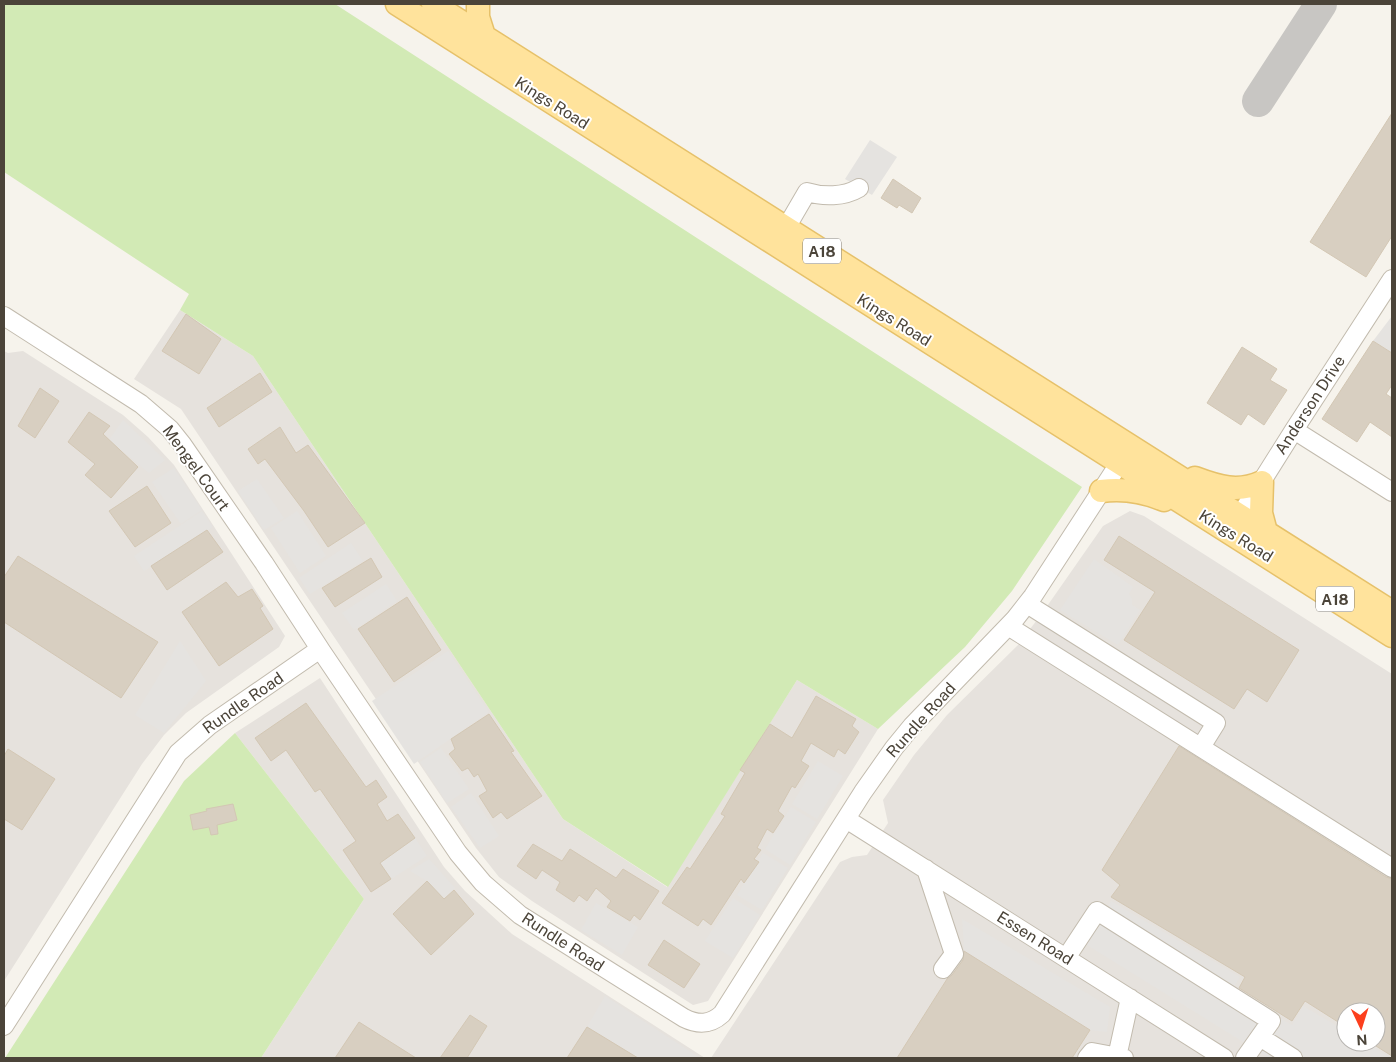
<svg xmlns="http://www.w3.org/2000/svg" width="1396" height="1062" font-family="'Public Sans',sans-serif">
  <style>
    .industrial { fill: #e6e2dd; fill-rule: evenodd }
    .green { fill: #d2eab5 }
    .parking { fill: #e5e3e0 }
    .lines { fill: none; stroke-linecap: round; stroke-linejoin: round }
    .taxiway { stroke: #c8c6c3; stroke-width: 32 }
    .building { fill: #d8cfc1; stroke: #d3c7b4 }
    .minor-casing { stroke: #c2bbae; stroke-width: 20 }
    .major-casing { stroke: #e6c16a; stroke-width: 25 }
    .minor { stroke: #fff; stroke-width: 18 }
    .major { stroke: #ffe39c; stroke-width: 22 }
    .labels { text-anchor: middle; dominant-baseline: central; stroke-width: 4; stroke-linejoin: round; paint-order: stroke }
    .shield { fill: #fff; stroke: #817c74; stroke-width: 1 }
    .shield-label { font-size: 15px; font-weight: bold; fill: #4b4439 }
    .street-label { font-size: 16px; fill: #4b4439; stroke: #fff }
  </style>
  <rect width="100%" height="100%" fill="#f6f3ec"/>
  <path class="industrial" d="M180 310 253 356 563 819 667 887 797 680 878 729 708 1001 693 1005 532 901 499 877 476 848 181 409 134 379Z
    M4 351 8 353 23 351 123 415 148 437 174 465 285 636 279 647 186 713 164 735 142 764 4 981Z
    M1130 511 1144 516 1392 674V1058H711L840 862 852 857 867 855 888 823 883 800 914 755 947 715 1018 645 1043 612 1103 526ZM1346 1012H1376V1042H1346Z
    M320 678 444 867 465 891 512 934 705 1058H261L364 899 235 733Z"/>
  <path class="green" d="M4 4H335L1082 487 1012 591 965 647 878 729 797 680 668 887 563 819 253 356 180 310 189 294 4 172Z
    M235 733 364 899 261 1058H5L184 781Z"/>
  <path class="parking" d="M870 140 897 157 872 195 845 179Z
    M1392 316V353L1373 341Z
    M123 420 165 460 149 473 109 440Z
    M174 468 202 510 181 524 152 482Z
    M257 479 284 518 264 530 238 491Z
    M202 511 213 527 144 571 134 556Z
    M297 511 326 556 300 573 271 528Z
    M351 543 363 561 310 594 299 578Z
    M1094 559 1133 587 1129 594 1132 599V605L1140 610 1118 645 1060 610Z
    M386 584 397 601 354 630 342 613Z
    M180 641 206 681 164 733 135 715Z
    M448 651 489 712 414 764 372 701Z
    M441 748 469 789 447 803 420 762Z
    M818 761 843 776 817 819 792 804Z
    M471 793 499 836 480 848 451 807Z
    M791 807 816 822 790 865 765 849Z
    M415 838 427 856 391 879 380 863Z
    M763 853 788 868 762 910 737 895Z
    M429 859 455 888 444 899 427 881 410 871Z
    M733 898 760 915 733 958 705 941Z
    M1111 901 1240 977 1232 990 1292 1025 1303 1006 1346 1031V1042H1364L1391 1058H1269L1087 945Z
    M596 903 638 927 622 955 581 930Z
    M962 919 1110 1007 1107 1032 1090 1030 964 951Z
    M605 996 697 1056 696 1058H638L587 1027Z"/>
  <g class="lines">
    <path class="taxiway" d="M1258 101 1321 4"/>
  </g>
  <path class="building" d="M1392 113V236L1366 277 1310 242Z
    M893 179 921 198 912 213 899 205 897 208 881 198Z
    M186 314 221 339 199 374 162 351Z
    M1373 341 1392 353V385L1386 394 1392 398V437L1370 422 1357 442 1322 419Z
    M1242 347 1277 369 1270 380 1287 390 1264 425 1248 414 1241 425 1207 403Z
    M260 373 272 392 219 427 207 408Z
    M40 388 59 401 35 438 18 426Z
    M89 412 110 426 103 434 138 467 111 498 85 475 95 464 68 442Z
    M280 427 296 453 308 445 365 523 328 547 304 511 265 459 258 464 248 449Z
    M147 486 171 523 135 547 109 511Z
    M207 530 223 552 167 590 151 566Z
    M1119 536 1299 650 1267 702 1247 689 1234 709 1124 640 1155 592 1104 560Z
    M18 556 158 642 121 698 4 622V577Z
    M371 558 382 577 335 607 322 588Z
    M226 582 238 597 252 589 263 606 260 608 273 629 219 666 182 612Z
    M407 597 441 650 394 682 358 629Z
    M816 696 856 719 852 726 859 732 845 754 838 749 834 757 811 743 801 761 809 766 795 788 792 786 778 811 784 816 773 833 767 829 757 848 761 850 754 859 759 862 744 883 741 879 711 925 703 919 698 926 662 903 687 867 690 869 725 816 721 814 745 773 740 770 770 724 792 738Z
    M306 703 366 787 376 780 387 797 377 804 387 821 398 814 415 838 380 863 391 879 371 892 343 850 356 841 320 789 315 792 286 750 271 761 255 738Z
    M489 714 514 751 511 752 542 796 507 819 501 812 493 818 479 796 487 791 478 774 474 777 468 768 462 771 449 754 455 749 451 739Z
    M1179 746 1386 877 1392 879V1056L1376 1046V1012H1346V1027L1305 1001 1292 1021 1239 988 1245 977 1111 897 1120 885 1102 870Z
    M8 749 55 779 22 830 4 819V756Z
    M233 804 237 820 217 825 218 834 211 835 209 827 193 830 190 815 207 811 206 809Z
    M533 844 562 861 570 849 616 878 623 869 659 891 640 920 634 915 630 921 607 907 611 901 596 888 587 901 579 895 574 902 556 890 560 882 542 870 536 879 517 866Z
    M427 881 444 899 454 890 474 914 431 955 393 914Z
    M664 940 700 964 684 988 648 965Z
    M964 951 1090 1030 1072 1058H897L947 979 952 975 963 960Z
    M470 1015 487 1026 467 1058H440Z
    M359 1022 416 1058H335Z
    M587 1027 638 1058H567Z"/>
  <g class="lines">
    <defs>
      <path id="minor" d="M786 228 807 192C823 197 844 197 859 188
        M4 316 141 404 170 429 182 444 264 563 320 649
        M1294 430 1392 492
        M1233 527 1294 430 1392 279
        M1027 604 1216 723 1201 747
        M1008 626 1392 868
        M846 819 1224 1058
        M926 869 954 954 943 969
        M1066 958 1097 911 1271 1021 1245 1058
        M4 1026 178 753 210 725 320 649 458 853 483 883 520 915 684 1018C698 1025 710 1025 722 1014L863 792 894 748 912 726 1015 619 1033 596 1126 453
        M1260 1037 1293 1058
        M1117 1057 1130 998
        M1087 1058 1092 1052 1124 1058"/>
      <path id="major" d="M397 4 1392 636
        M433 4 1392 612
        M478 4V17L484 36
        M1195 478C1219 487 1238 493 1262 482L1261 513 1266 532
        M1101 491C1123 488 1143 491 1164 500"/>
    </defs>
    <use href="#minor" class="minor-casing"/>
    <use href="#major" class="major-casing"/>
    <use href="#minor" class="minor"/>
    <use href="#major" class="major"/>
  </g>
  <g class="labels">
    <g class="shield">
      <rect x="803" y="238.5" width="38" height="25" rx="4"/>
      <rect x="1316" y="586.5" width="38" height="25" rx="4"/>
    </g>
    <g class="shield-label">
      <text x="822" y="251">A18</text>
      <text x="1335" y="599">A18</text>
    </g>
    <g class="street-label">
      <text transform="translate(552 103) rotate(32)">Kings Road</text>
      <text transform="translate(894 320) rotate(32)">Kings Road</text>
      <text transform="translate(1310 405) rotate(-57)">Anderson Drive</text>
      <text transform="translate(196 468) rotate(54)">Mengel Court</text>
      <text transform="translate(1236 536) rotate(32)">Kings Road</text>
      <text transform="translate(243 703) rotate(-35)">Rundle Road</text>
      <text transform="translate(921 720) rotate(-48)">Rundle Road</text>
      <text transform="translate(1035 938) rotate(32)">Essen Road</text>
      <text transform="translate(563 942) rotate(33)">Rundle Road</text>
    </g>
  </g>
  <rect width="1396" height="1062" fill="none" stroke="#4b4439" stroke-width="10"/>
  <g transform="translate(1361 1027) rotate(176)"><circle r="24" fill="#ffffff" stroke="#b7b4b0"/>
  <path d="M0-4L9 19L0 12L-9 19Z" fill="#fc3f1d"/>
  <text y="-8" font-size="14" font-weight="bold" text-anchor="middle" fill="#4b4439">N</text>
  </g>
</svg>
